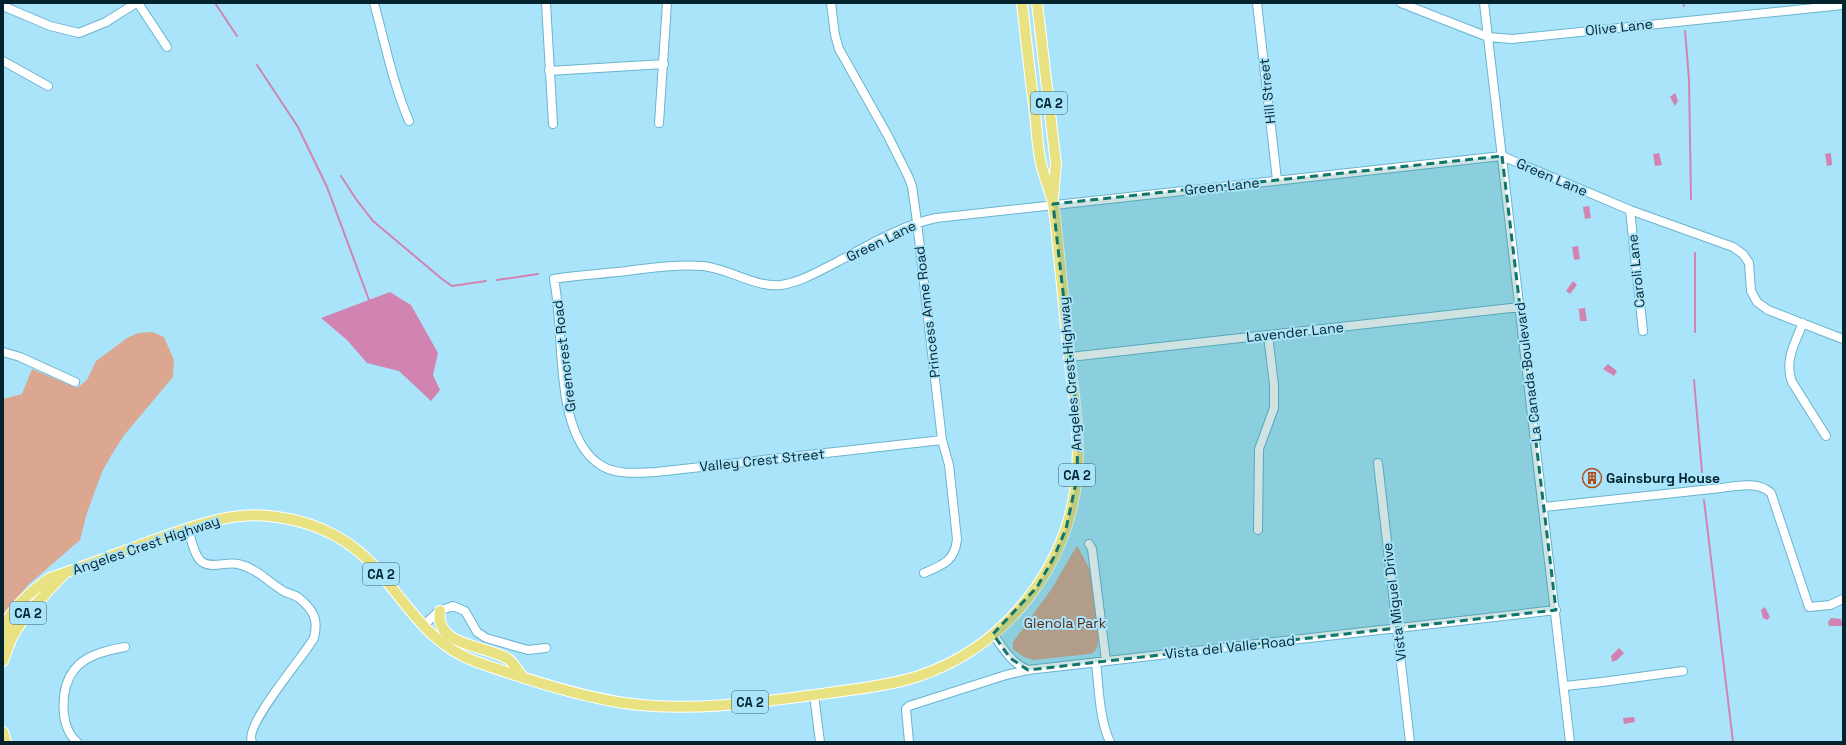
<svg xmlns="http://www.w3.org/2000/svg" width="1846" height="745" font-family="'Space Grotesk',sans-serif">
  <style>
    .green { fill: #dba790 }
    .water { fill: #d183b1 }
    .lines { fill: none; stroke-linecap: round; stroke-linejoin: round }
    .stream { stroke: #d183b1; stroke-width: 2 }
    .minor-casing { stroke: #6ab4d0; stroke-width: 10 }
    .major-casing { stroke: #fff; stroke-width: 12 }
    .minor { stroke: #fff; stroke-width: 8 }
    .major { stroke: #e9e282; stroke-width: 10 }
    .marked { fill: #0f766e; fill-opacity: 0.2; stroke: #0f766e; stroke-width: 3; stroke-dasharray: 8 5; stroke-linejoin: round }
    .labels { text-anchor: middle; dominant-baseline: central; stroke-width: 4; stroke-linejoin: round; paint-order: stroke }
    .shield { fill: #aae4fb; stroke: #355e6c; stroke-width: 1 }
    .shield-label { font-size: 13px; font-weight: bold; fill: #03242f }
    .street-label { font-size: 14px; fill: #03242f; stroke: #aae4fb }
    .poi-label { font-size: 14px; font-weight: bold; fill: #03242f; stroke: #aae4fb; text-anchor: start }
    .park-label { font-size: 14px; fill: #5e290f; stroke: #aae4fb }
  </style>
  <rect width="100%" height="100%" fill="#aae4fb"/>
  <path class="green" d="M152 332 164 337 174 360 173 377 125 434 112 454 102 472 87 513 80 540 28 585 3 615V399L22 394 32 369 77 388 87 380 96 361 127 338 138 333Z
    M1076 547H1078L1092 574 1099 638C1098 645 1097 653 1089 654L1033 660 1024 657 1013 649V642L1053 587Z"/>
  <path class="water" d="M1675 93 1678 101 1675 106 1670 97Z
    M1659 153 1662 165 1655 166 1653 154Z
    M1831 153 1832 165 1827 166 1825 154Z
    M1589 206 1591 218 1585 219 1583 207Z
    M1578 246 1580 259 1574 260 1572 247Z
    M1573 281 1577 285 1570 294 1566 291Z
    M390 292 411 305 438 353 433 375 440 390 431 401 399 371 367 363 347 340 321 318Z
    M1585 308 1587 321H1580L1579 310 1577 309Z
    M1608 364 1617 371 1614 376 1603 369Z
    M1765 607 1770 617 1767 620 1763 618 1761 610Z
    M1831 618 1841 619 1843 626H1829L1828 622Z
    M1619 648 1624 653 1617 660 1612 662 1611 656Z
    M1634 717 1635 722 1624 724 1623 718Z"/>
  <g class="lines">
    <path class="stream" d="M215 3 237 36
      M1683 3 1684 6
      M1685 31 1689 79 1691 199
      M257 65 298 127 327 187 369 300
      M341 176 356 199 373 221 442 279 452 286 486 281
      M497 280 538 274
      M1695 332V253
      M1694 380 1702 472
      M1704 500 1733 742"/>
    <defs>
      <path id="minor" d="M138 3 167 47
        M374 3C385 43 393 84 409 121
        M546 3 553 124
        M831 3 835 35 839 49 888 136 908 176 912 186 917 222 942 440 949 465 957 539C955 561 943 565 924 573
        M1257 3 1277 180
        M1401 3 1488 37 1512 39 1843 5
        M1484 3 1570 742
        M3 6 50 26 79 33 106 22 136 3
        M3 61 48 86
        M549 71 664 64
        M659 123 667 3
        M1630 210 1643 331
        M1803 323C1795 342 1784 362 1792 382L1826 436
        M3 352 20 357 75 382
        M1070 357 1520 307
        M942 440 656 472C638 473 617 475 602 466 558 440 563 354 558 310 557 299 556 289 554 279 578 275 602 274 626 271 651 268 677 264 702 266 728 268 756 288 781 285 801 282 819 271 837 262 869 245 900 226 936 218L1502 156 1630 210 1733 247 1743 254 1749 263 1751 291 1757 302 1768 310 1843 339
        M1378 463 1410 742
        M1544 507 1721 488C1737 486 1758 481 1771 493L1809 607 1830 605 1843 599
        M188 528C191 538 194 556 202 562 213 569 227 561 238 564 257 568 269 583 285 592 290 594 295 595 299 598 305 603 310 608 313 614 317 622 316 630 314 638 304 656 243 726 252 742
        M1258 530 1259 449 1274 408V385L1268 335
        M1089 544 1092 549 1106 661
        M423 626 439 611 453 606 465 611 477 632 486 638 528 650 546 648
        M993 634C1003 648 1011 663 1028 670
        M1096 662C1099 688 1099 718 1110 742
        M1565 686 1602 682 1683 671
        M814 695 820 742
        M77 742C59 726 60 688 74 670 85 655 108 650 125 647
        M909 742 906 709 909 706 1006 675 1028 670 1556 610"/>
      <path id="major" d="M1037 3 1056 164 1053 198
        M440 611C434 647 487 645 508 659 513 662 518 671 522 676
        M3 627C14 606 31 591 50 578 85 566 119 553 154 540 195 526 233 510 277 517 317 522 354 541 379 572 409 607 431 646 477 662 522 678 578 696 624 703 691 713 769 701 836 692 863 688 892 685 919 676 1006 647 1070 565 1077 474 1080 434 1074 395 1069 356 1065 319 1062 282 1058 246 1056 232 1056 217 1053 204 1050 190 1044 177 1041 163 1037 147 1037 129 1035 113 1030 76 1026 40 1022 3
        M3 639 11 624
        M3 661 12 637 25 616 63 575
        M3 732 6 742"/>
    </defs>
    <use href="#minor" class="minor-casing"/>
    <use href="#major" class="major-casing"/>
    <use href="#minor" class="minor"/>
    <use href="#major" class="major"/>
  </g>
  <path class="marked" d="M1502 156 1556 610 1028 670 1010 658 993 634 1037 587 1053 559 1066 529 1077 478 1078 424 1053 204Z"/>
  <defs>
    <symbol id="building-ring" viewBox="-11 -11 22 22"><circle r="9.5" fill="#aae4fb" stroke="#b34f1a" stroke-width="1.5"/><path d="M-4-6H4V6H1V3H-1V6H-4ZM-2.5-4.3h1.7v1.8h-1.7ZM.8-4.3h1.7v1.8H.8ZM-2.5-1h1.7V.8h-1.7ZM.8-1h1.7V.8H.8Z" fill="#b34f1a"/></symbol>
  </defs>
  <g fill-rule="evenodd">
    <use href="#building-ring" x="1581" y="467" width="22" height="22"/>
  </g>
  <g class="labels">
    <g class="shield">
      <rect x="1031" y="92" width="36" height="22" rx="3"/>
      <rect x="1059" y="464" width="36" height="22" rx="3"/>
      <rect x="363" y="563" width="36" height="22" rx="3"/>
      <rect x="10" y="602" width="36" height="22" rx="3"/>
      <rect x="732" y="691" width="36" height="22" rx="3"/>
    </g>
    <g class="shield-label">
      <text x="1049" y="103">CA 2</text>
      <text x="1077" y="475">CA 2</text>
      <text x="381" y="574">CA 2</text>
      <text x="28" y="613">CA 2</text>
      <text x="750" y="702">CA 2</text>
    </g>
    <g class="street-label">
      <text transform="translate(1619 27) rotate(-6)">Olive Lane</text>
      <text transform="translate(1267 91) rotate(-96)">Hill Street</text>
      <text transform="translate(1552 177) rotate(23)">Green Lane</text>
      <text transform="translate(1222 186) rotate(-6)">Green Lane</text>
      <text transform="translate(881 241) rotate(-26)">Green Lane</text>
      <text transform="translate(1636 271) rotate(-96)">Caroli Lane</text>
      <text transform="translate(927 312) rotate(-97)">Princess Anne Road</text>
      <text transform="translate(1295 332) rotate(-6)">Lavender Lane</text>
      <text transform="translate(564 356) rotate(-97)">Greencrest Road</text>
      <text transform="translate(1528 372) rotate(-97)">La Canada Boulevard</text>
      <text transform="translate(1070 374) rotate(-95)">Angeles Crest Highway</text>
      <text transform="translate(762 460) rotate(-6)">Valley Crest Street</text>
      <text transform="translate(146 545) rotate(-19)">Angeles Crest Highway</text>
      <text transform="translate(1394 602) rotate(-97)">Vista Miguel Drive</text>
      <text transform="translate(1230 647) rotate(-6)">Vista del Valle Road</text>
    </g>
    <g class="poi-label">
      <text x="1606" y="478">Gainsburg House</text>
    </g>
    <g class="park-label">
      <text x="1065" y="623">Glenola Park</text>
    </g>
  </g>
  <rect width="1846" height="745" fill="none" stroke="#03242f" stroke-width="8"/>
</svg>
